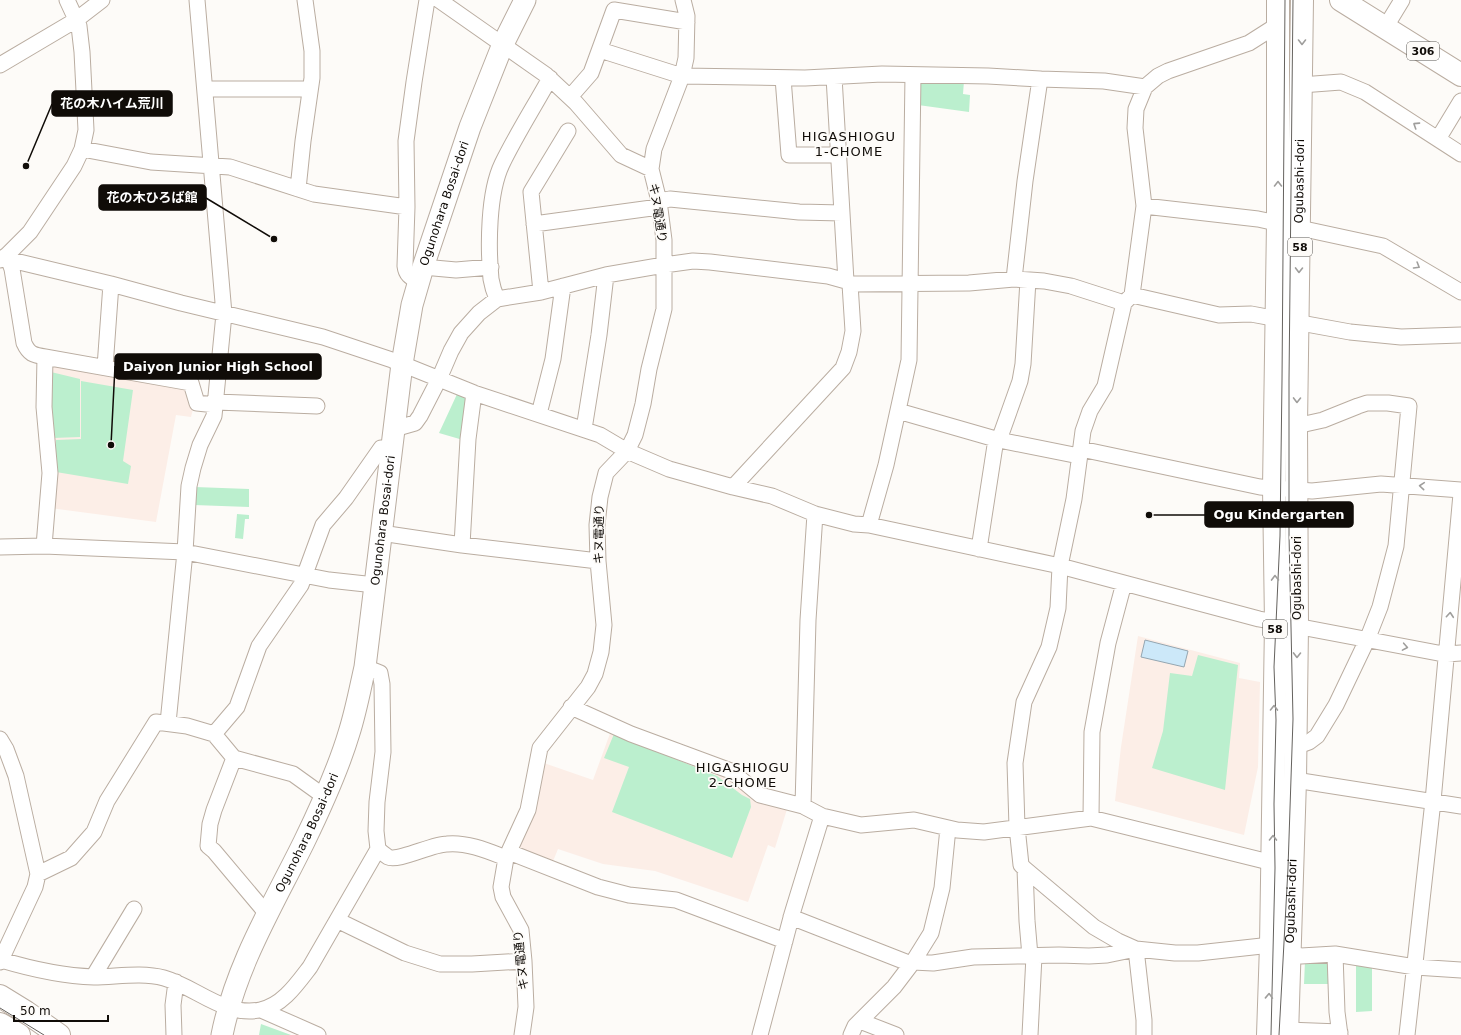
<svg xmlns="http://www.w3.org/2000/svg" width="1461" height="1035" font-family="'DejaVu Sans','Noto Sans JP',sans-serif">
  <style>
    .education { fill: #fceee7 }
    .green { fill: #bbefce }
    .water { fill: #cce8f9; stroke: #94a6b1 }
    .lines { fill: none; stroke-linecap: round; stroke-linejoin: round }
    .street-casing { stroke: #baada1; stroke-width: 17 }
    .secondary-casing { stroke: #baada1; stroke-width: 23 }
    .primary-casing { stroke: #baada1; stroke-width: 24 }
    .street { stroke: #fff; stroke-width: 15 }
    .secondary { stroke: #fff; stroke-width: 21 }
    .primary { stroke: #fff; stroke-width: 22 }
    .tram { stroke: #65625e; stroke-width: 1 }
    .oneway { stroke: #9f9e9c }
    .labels { text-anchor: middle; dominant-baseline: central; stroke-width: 3.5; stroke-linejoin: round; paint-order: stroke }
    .shield { fill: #fdfbf8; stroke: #575450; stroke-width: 1 }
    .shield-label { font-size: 11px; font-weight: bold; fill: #100c08 }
    .street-label { font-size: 12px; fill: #100c08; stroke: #fdfbf8 }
    .neighbourhood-label { font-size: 13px; letter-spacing: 1px; fill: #100c08; stroke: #fdfbf8 }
    .leader { fill: none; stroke: #100c08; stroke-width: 1.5 }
    .callout-dot { fill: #100c08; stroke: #fdfbf8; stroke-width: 1.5 }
    .callout { fill: #100c08; stroke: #100c08; stroke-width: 1.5 }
    .callout-label { font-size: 13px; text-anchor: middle; font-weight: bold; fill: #fff }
  </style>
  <rect width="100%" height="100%" fill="#fdfbf8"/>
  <path class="education" d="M53 362 189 387 194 405 191 417 176 415 156 522 50 508 49 366Z
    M1138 636 1240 663 1239 678 1260 682 1258 767 1244 835 1115 801 1121 747Z
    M612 728 724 774 788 806 775 848 768 845 748 902 655 871 603 864 558 849 551 866 514 850 541 762 593 780Z"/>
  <path class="green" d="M920 81H964L963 94 970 95 969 112 918 105Z
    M51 372 80 379V437L53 438Z
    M81 381 133 390 123 461 131 466 128 484 56 472V440L81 439Z
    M458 392 469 397 463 440 439 433Z
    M195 487 249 489V507L194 505Z
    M237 514 249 515V519H245L243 539 235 538Z
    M1198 655 1238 665 1225 790 1152 768 1163 731 1170 673 1192 676Z
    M614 734 717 776 742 795 750 799 751 807 732 858 612 812 629 767 604 758Z
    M1356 959 1372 962V1011L1356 1012Z
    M1305 961H1333L1332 984H1304Z
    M261 1024 291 1035H259Z"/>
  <path class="water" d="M1145 640 1188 651 1184 667 1141 657Z"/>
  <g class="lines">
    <defs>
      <path id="street" d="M439 0 546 75 576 103 621 155 651 169
        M1385 28 1402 0
        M600 50 682 76 805 78 882 74 988 76 1040 79 1104 81 1145 87
        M0 65 76 20 102 0
        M834 77 846 281
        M783 78 789 155H839
        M1301 85 1341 82 1365 92 1461 154
        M206 89H310
        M570 97 591 73 614 10 687 22
        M1438 139 1461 101
        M82 149 151 162 230 167 314 194 407 207
        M298 189 303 141 312 78V51L305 0
        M659 201 670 199 799 212 842 213
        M1144 206 1258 219 1383 246 1461 292
        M534 224 659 207
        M7 255 15 261 111 284 181 303 323 337 392 360 474 393 600 435 627 451 669 469 733 487 772 496 815 514 854 524 869 525 1060 566 1259 619 1438 653 1447 654 1461 653
        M7 255 12 269 24 343C29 354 33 355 45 357L191 383 197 403 216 405
        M0 260 7 255 30 232 74 166 82 149 86 130 82 52 79 26 67 0
        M423 267 456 270 491 267
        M1014 279 1025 181 1040 79
        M419 282C410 277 406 275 405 266L407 207 406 141 414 82 427 0
        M541 292 531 192 568 131
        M1132 295 1219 315 1251 314 1350 332 1401 337 1461 335
        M497 299C494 292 492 285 491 279 488 247 488 193 502 164 516 135 534 107 550 78
        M105 367 111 284
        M216 402 317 406
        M898 411 999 440 1079 456
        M539 414 553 359 563 286
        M394 429 415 423 420 416 439 379 451 351 461 333 479 313 497 299 541 292 606 275 664 265 693 261 710 262 828 276 846 281 850 284 969 283 1014 279 1044 281 1071 286 1124 303
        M584 429 599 335 606 275
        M999 440 1020 381 1023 364 1028 280
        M1081 449 1260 487 1312 491 1381 484 1461 490
        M733 487 843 368 849 352 853 331 850 284
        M869 525 886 465 909 360 913 75
        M381 533 462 545 598 561
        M462 545 468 439 474 393
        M44 546 50 473 44 407 45 357
        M0 547 44 546 185 552 329 580 375 585
        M979 549 996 439
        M365 667 380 673 382 684 383 752 377 802 376 831 378 849C381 852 385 855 388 857 398 862 432 844 447 844 467 842 488 851 506 858
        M571 707 631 734 731 771 760 795 803 806 822 816 861 825 914 820 957 830 984 832 1091 818 1273 863
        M168 723 185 552 189 486 193 468 200 445 214 416 224 314 197 0
        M214 734 237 707 259 646 301 585 323 525 346 498 381 448 392 449
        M0 739 6 749 16 776 38 874 35 887 0 962
        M1295 747 1309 742 1317 736 1336 705 1367 640 1380 607 1396 546 1409 406 1388 403H1367L1358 406 1323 420 1296 426
        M234 758 214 810 210 824 208 846 214 851 267 914
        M1295 780 1461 806
        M803 806 808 620 815 514
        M1091 818 1092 732 1108 643 1124 583
        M509 852 598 887 629 895 676 900 785 941
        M1025 869 1094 927 1118 941 1136 949 1175 953H1198L1271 945 1290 954 1301 956 1335 954 1415 967 1461 970
        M38 874 71 858 94 832 107 801 156 722 187 726 214 734 234 758 293 774 325 797
        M791 917 911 964
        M337 920 405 953 440 964H472L524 961
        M1136 949 1144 1020V1035
        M1335 954 1337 1012 1340 1035
        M1030 956 1027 921 1025 869 1021 865 1017 827 1015 763 1024 702 1049 647 1058 608 1060 566 1074 499 1083 431 1090 411 1105 386 1124 303 1132 295 1144 206 1135 128 1136 109 1145 87 1158 76 1168 71 1249 43 1271 29H1278
        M1 960C31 969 62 976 94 977 116 977 141 972 164 978 196 987 224 1017 260 1010 282 1006 297 984 310 967L378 849
        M913 962 933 963 973 957 1059 955 1089 956 1107 955 1136 949
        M93 977 134 909
        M261 1010 318 1035
        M860 1021 896 1035
        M1287 1030 1340 1032
        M174 1035 173 1005 176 982
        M522 1035 526 1007 524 961 521 930 503 897 501 887 506 858 528 810 540 748 588 687 595 674 601 652 604 625 598 561 597 525 600 497 606 473 627 451 635 435 643 404 649 369 664 309V240L659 201 651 169 654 149 682 76 686 58 687 16 683 0
        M760 1035 792 914 822 816
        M851 1035 855 1026 894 987 913 962 931 933 942 888 948 828
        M1030 1035 1034 956
        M1407 1035 1433 801 1461 494"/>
      <g id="secondary">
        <path id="s1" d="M222 1035C236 965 273 905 304 842 321 807 338 770 349 733 356 711 360 689 365 667L402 364 412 305 423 267 470 127 503 44 525 0"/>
      </g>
      <g id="primary">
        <path d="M1341 0 1461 75"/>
        <path d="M0 996 26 1012 59 1035"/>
        <path d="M0 1024 19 1035"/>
        <path d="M1268 1035 1271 945 1276 623 1274 488 1278 223V0"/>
        <path id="s2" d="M1287 1035 1295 780 1297 626 1296 426 1302 0"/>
      </g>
    </defs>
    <use href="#street" class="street-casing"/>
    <use href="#secondary" class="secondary-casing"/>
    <use href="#primary" class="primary-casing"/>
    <use href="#street" class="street"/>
    <use href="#secondary" class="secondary"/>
    <use href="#primary" class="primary"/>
    <path class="tram" d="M0 1008 44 1035
      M1271 1035 1275 868 1274 804 1276 720 1274 667 1280 536 1282 380 1285 0
      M1279 1035 1288 868 1293 719 1289 535V380L1293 0"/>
  </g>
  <defs><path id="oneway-chevron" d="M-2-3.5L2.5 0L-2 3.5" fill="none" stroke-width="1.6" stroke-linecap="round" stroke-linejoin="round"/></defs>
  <g class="oneway">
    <use href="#oneway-chevron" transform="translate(1302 42) rotate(90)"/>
    <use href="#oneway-chevron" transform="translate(1416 125) rotate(-147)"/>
    <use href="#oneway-chevron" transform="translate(1278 184) rotate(-90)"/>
    <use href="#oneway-chevron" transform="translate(1417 266) rotate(31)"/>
    <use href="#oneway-chevron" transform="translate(1299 270) rotate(91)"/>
    <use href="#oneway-chevron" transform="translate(1297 400) rotate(91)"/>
    <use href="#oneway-chevron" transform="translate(1422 486) rotate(-175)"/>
    <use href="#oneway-chevron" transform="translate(1275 578) rotate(-91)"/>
    <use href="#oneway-chevron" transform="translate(1450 615) rotate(-85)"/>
    <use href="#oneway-chevron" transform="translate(1405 647) rotate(10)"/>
    <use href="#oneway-chevron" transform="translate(1297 655) rotate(91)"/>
    <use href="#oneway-chevron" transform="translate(1274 708) rotate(-89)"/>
    <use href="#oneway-chevron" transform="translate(1273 838) rotate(-89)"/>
    <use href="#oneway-chevron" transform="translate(1269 996) rotate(-88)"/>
  </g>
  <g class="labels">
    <g class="shield">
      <rect x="1407" y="42" width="32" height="18" rx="3"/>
      <rect x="1288" y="238" width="24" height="18" rx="3"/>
      <rect x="1263" y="620" width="24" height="18" rx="3"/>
    </g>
    <g class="shield-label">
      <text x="1423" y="51">306</text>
      <text x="1300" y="247">58</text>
      <text x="1275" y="629">58</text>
    </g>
    <g class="street-label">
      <text stroke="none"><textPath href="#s2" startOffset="854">Ogubashi-dori</textPath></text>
      <text stroke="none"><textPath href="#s1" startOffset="868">Ogunohara Bosai-dori</textPath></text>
      <text transform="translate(658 213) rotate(81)">キヌ電通り</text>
      <text stroke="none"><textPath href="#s1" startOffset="544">Ogunohara Bosai-dori</textPath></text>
      <text transform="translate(599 534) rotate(-89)">キヌ電通り</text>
      <text transform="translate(1297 578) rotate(-90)">Ogubashi-dori</text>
      <text stroke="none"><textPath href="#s1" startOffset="220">Ogunohara Bosai-dori</textPath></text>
      <text stroke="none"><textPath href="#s2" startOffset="134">Ogubashi-dori</textPath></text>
      <text transform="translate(521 960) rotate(-96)">キヌ電通り</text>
    </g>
    <g class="neighbourhood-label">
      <text x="849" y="136">HIGASHIOGU<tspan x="849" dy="15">1-CHOME</tspan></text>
      <text x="743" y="767">HIGASHIOGU<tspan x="743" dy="15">2-CHOME</tspan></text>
    </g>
  </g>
  <path class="leader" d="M26 166L52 104M274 239L206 198M111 445L115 366M1149 515L1205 515"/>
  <g class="callout-dot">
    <circle cx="26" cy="166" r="4"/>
    <circle cx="274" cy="239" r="4"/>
    <circle cx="111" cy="445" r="4"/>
    <circle cx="1149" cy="515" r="4"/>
  </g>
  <g class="callout">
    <rect x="52" y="91" width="120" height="25" rx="4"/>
    <rect x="99" y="185" width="107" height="25" rx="4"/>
    <rect x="115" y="354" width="206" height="25" rx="4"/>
    <rect x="1205" y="502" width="148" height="25" rx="4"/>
  </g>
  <g class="callout-label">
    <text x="112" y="108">花の木ハイム荒川</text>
    <text x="152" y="202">花の木ひろば館</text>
    <text x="218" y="371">Daiyon Junior High School</text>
    <text x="1279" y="519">Ogu Kindergarten</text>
  </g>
  <path d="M14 1015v6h94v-6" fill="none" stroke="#100c08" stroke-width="2"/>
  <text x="20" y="1015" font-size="12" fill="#100c08" stroke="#fdfbf8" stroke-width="3" paint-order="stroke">50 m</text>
</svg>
